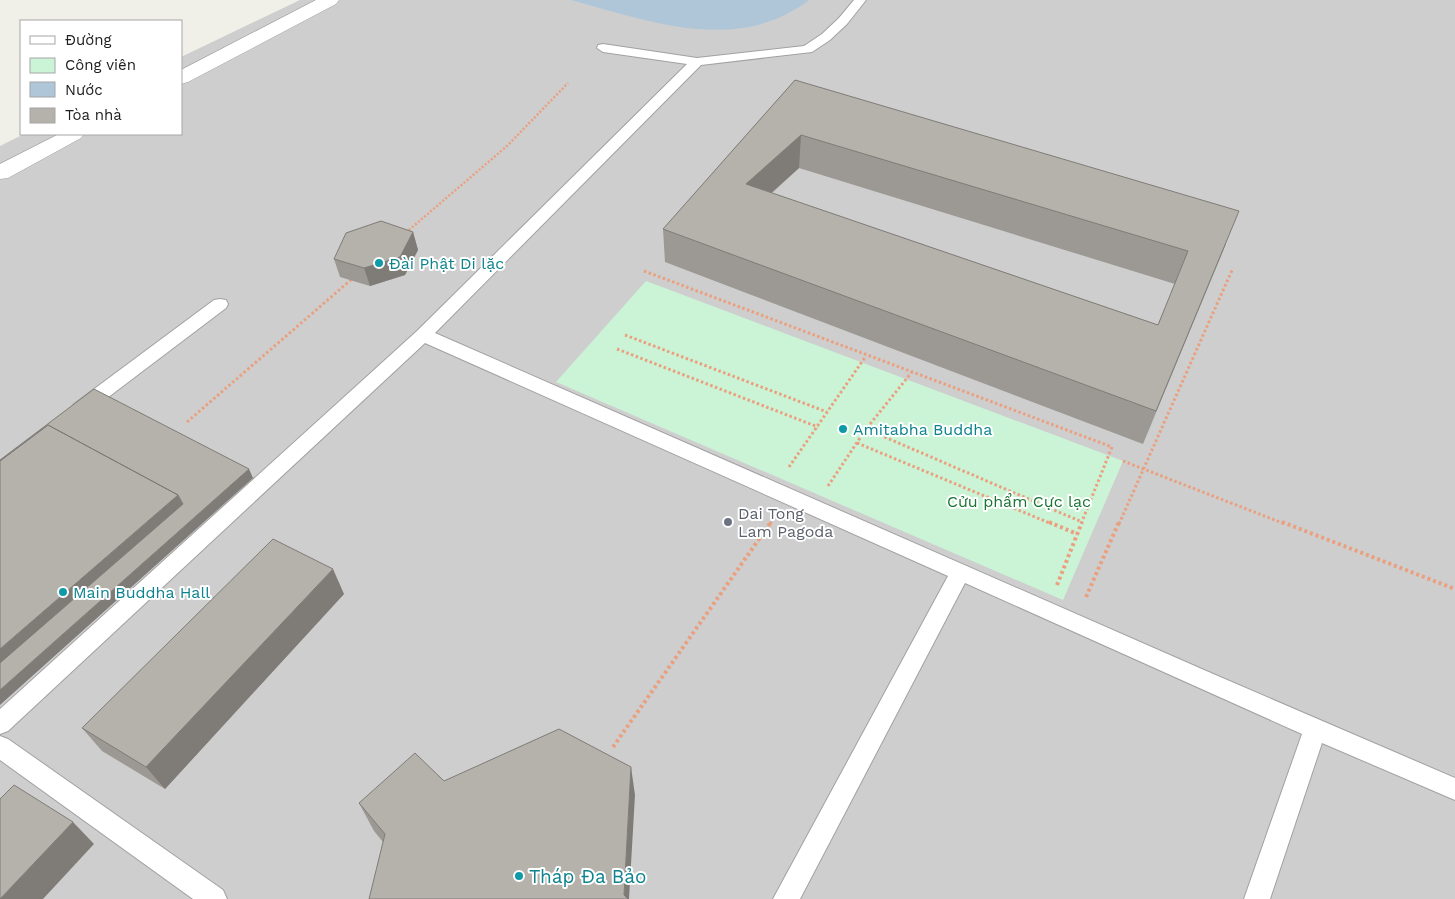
<svg xmlns="http://www.w3.org/2000/svg" width="1455" height="899" font-family="'Work Sans',sans-serif">
  <style>
    .religious { fill: #cecece }
    .park { fill: #cbf4d7 }
    .water { fill: #aec6d8 }
    .lines { fill: none; stroke-linecap: round; stroke-linejoin: round }
    .lane-casing { stroke: #a1a1a1; stroke-width: 2 }
    .street-casing { stroke: #a1a1a1; stroke-width: 1 }
    .path-far2 { stroke: #eaa07f; stroke-width: 2.5; stroke-dasharray: 2 2; stroke-linecap: butt }
    .path-far1 { stroke: #eaa07f; stroke-width: 3; stroke-dasharray: 2.5 2.5; stroke-linecap: butt }
    .path { stroke: #eaa07f; stroke-width: 4; stroke-dasharray: 3 3; stroke-linecap: butt }
    .lane { fill: #fff; fill-rule: evenodd }
    .street { fill: #fff; fill-rule: evenodd }
    .wall { fill: #9c9893; fill-rule: evenodd }
    .shaded-wall { fill: #7f7c78 }
    .building { fill: #b5b1ab; stroke: #7f7c78; fill-rule: evenodd }
    .culture-dot { fill: #0f9aa8; stroke: #fff; stroke-width: 2 }
    .worship-dot { fill: #6b7280; stroke: #fff; stroke-width: 2 }
    .labels { text-anchor: middle; dominant-baseline: central; stroke-width: 4; stroke-linejoin: round; paint-order: stroke }
    .culture-label { font-size: 16px; fill: #0d838f; stroke: #fff; text-anchor: start }
    .park-label { font-size: 16px; fill: #197434; stroke: #fff }
    .worship-label { font-size: 16px; fill: #5b616d; stroke: #fff; text-anchor: start }
    .near-culture-label { font-size: 19px; fill: #0d838f; stroke: #fff; text-anchor: start }
  </style>
  <rect width="100%" height="100%" fill="#f0efe8"/>
  <path class="religious" d="M300 0H1455V899H0V146L24 134H181V57Z"/>
  <path class="park" d="M646 281 1123 461 1063 600 556 382Z"/>
  <path class="water" d="M571 0H809C737 55 649 21 571 0Z"/>
  <g class="lines">
    <defs>
      <path id="lane" d="M854 0H866L847 24 830 40 812 52 701 65 435 333 1204 670 1455 778V800L1322 743 1270 899H1244L1302 734 965 583 800 899H773L948 576 425 343 8 731 0 734V709L417 331 687 64 603 52 597 48 598 45 603 44 697 58 804 46 822 34 839 18Z
        M220 299 226 300 228 304 226 308 86 414 80 416 74 414 71 409 74 404 214 300Z
        M0 736 8 739 223 890 227 899H193L0 760Z"/>
      <path id="street" d="M316 0H339L336 4 188 82 181 84V70Z
        M59 134H84L81 138 8 178 0 179V164Z"/>
    </defs>
    <use href="#lane" class="lane-casing"/>
    <use href="#street" class="street-casing"/>
    <path class="path-far2" d="M409 230 507 146 568 83"/>
    <path class="path-far1" d="M407 232 411 229
      M644 271 1112 447 1081 524
      M625 335 827 412
      M617 349 818 427
      M187 422 353 278
      M866 429 1082 522
      M857 443 1052 524
      M1123 461 1285 524
      M789 467 866 356
      M828 486 866 429 912 372
      M770 524 774 518
      M1119 524 1233 268"/>
    <path class="path" d="M1049 522 1077 534
      M1282 522 1455 589
      M1057 585 1082 522
      M1086 597 1119 522
      M613 747 771 522"/>
    <use href="#lane" class="lane"/>
    <use href="#street" class="street"/>
  </g>
  <path class="wall" d="M795 80 1226 244 1143 444 665 262 663 229ZM799 168 1175 284 1158 325 772 193Z
    M413 232 418 250 405 275 370 286 340 277 334 259Z
    M344 594 165 789 102 751 82 728Z
    M444 781 635 795 383 842 374 831 359 803Z"/>
  <path class="shaded-wall" d="M801 135 799 168 745 216 746 184Z
    M413 232 418 250 405 275 370 286 364 268Z
    M249 469 253 478 0 705V690Z
    M178 495 188 513 0 679V649Z
    M333 569 344 594 165 789 146 767Z
    M631 767 635 795 629 899H624V895Z
    M73 822 94 844 43 899H0Z"/>
  <path class="building" d="M795 80 1239 211 1156 411 663 229ZM801 135 1188 251 1158 325 746 184Z
    M381 221 413 232 400 257 364 268 334 259 346 233Z
    M94 389 249 469 0 690V663L183 504 178 495 48 425 0 461V460Z
    M48 425 178 495 0 649V461Z
    M273 539 333 569 146 767 82 728Z
    M559 729 631 767 624 895 628 899H369L385 834 359 803 415 753 444 781Z
    M14 785 73 822 0 899V799Z"/>
  <g class="culture-dot">
    <circle cx="379" cy="263" r="5"/>
    <circle cx="843" cy="429" r="5"/>
    <circle cx="63" cy="592" r="5"/>
    <circle cx="519" cy="876" r="5"/>
  </g>
  <circle class="worship-dot" cx="728" cy="522" r="5"/>
  <g class="labels">
    <g class="culture-label">
      <text x="389" y="263">Đài Phật Di lặc</text>
      <text x="853" y="429">Amitabha Buddha</text>
      <text x="73" y="592">Main Buddha Hall</text>
    </g>
    <g class="park-label">
      <text x="1019" y="501">Cửu phẩm Cực lạc</text>
    </g>
    <g class="worship-label">
      <text x="738" y="513">Dai Tong<tspan x="738" dy="18">Lam Pagoda</tspan></text>
    </g>
    <g class="near-culture-label">
      <text x="529" y="876">Tháp Đa Bảo</text>
    </g>
  </g>
  <rect x="20" y="20" width="162" height="115" fill="#ffffff" stroke="#a6a6a6"/>
  <rect x="30" y="36" width="25" height="8" fill="#ffffff" stroke="#a6a6a6"/>
  <text x="65" y="45" font-size="15" fill="#202020">Đường</text>
  <rect x="30" y="58" width="25" height="15" fill="#cbf4d7" stroke="#a6a6a6"/>
  <text x="65" y="70" font-size="15" fill="#202020">Công viên</text>
  <rect x="30" y="82" width="25" height="15" fill="#aec6d8" stroke="#a6a6a6"/>
  <text x="65" y="95" font-size="15" fill="#202020">Nước</text>
  <rect x="30" y="108" width="25" height="15" fill="#b5b1ab" stroke="#a6a6a6"/>
  <text x="65" y="120" font-size="15" fill="#202020">Tòa nhà</text>
</svg>
